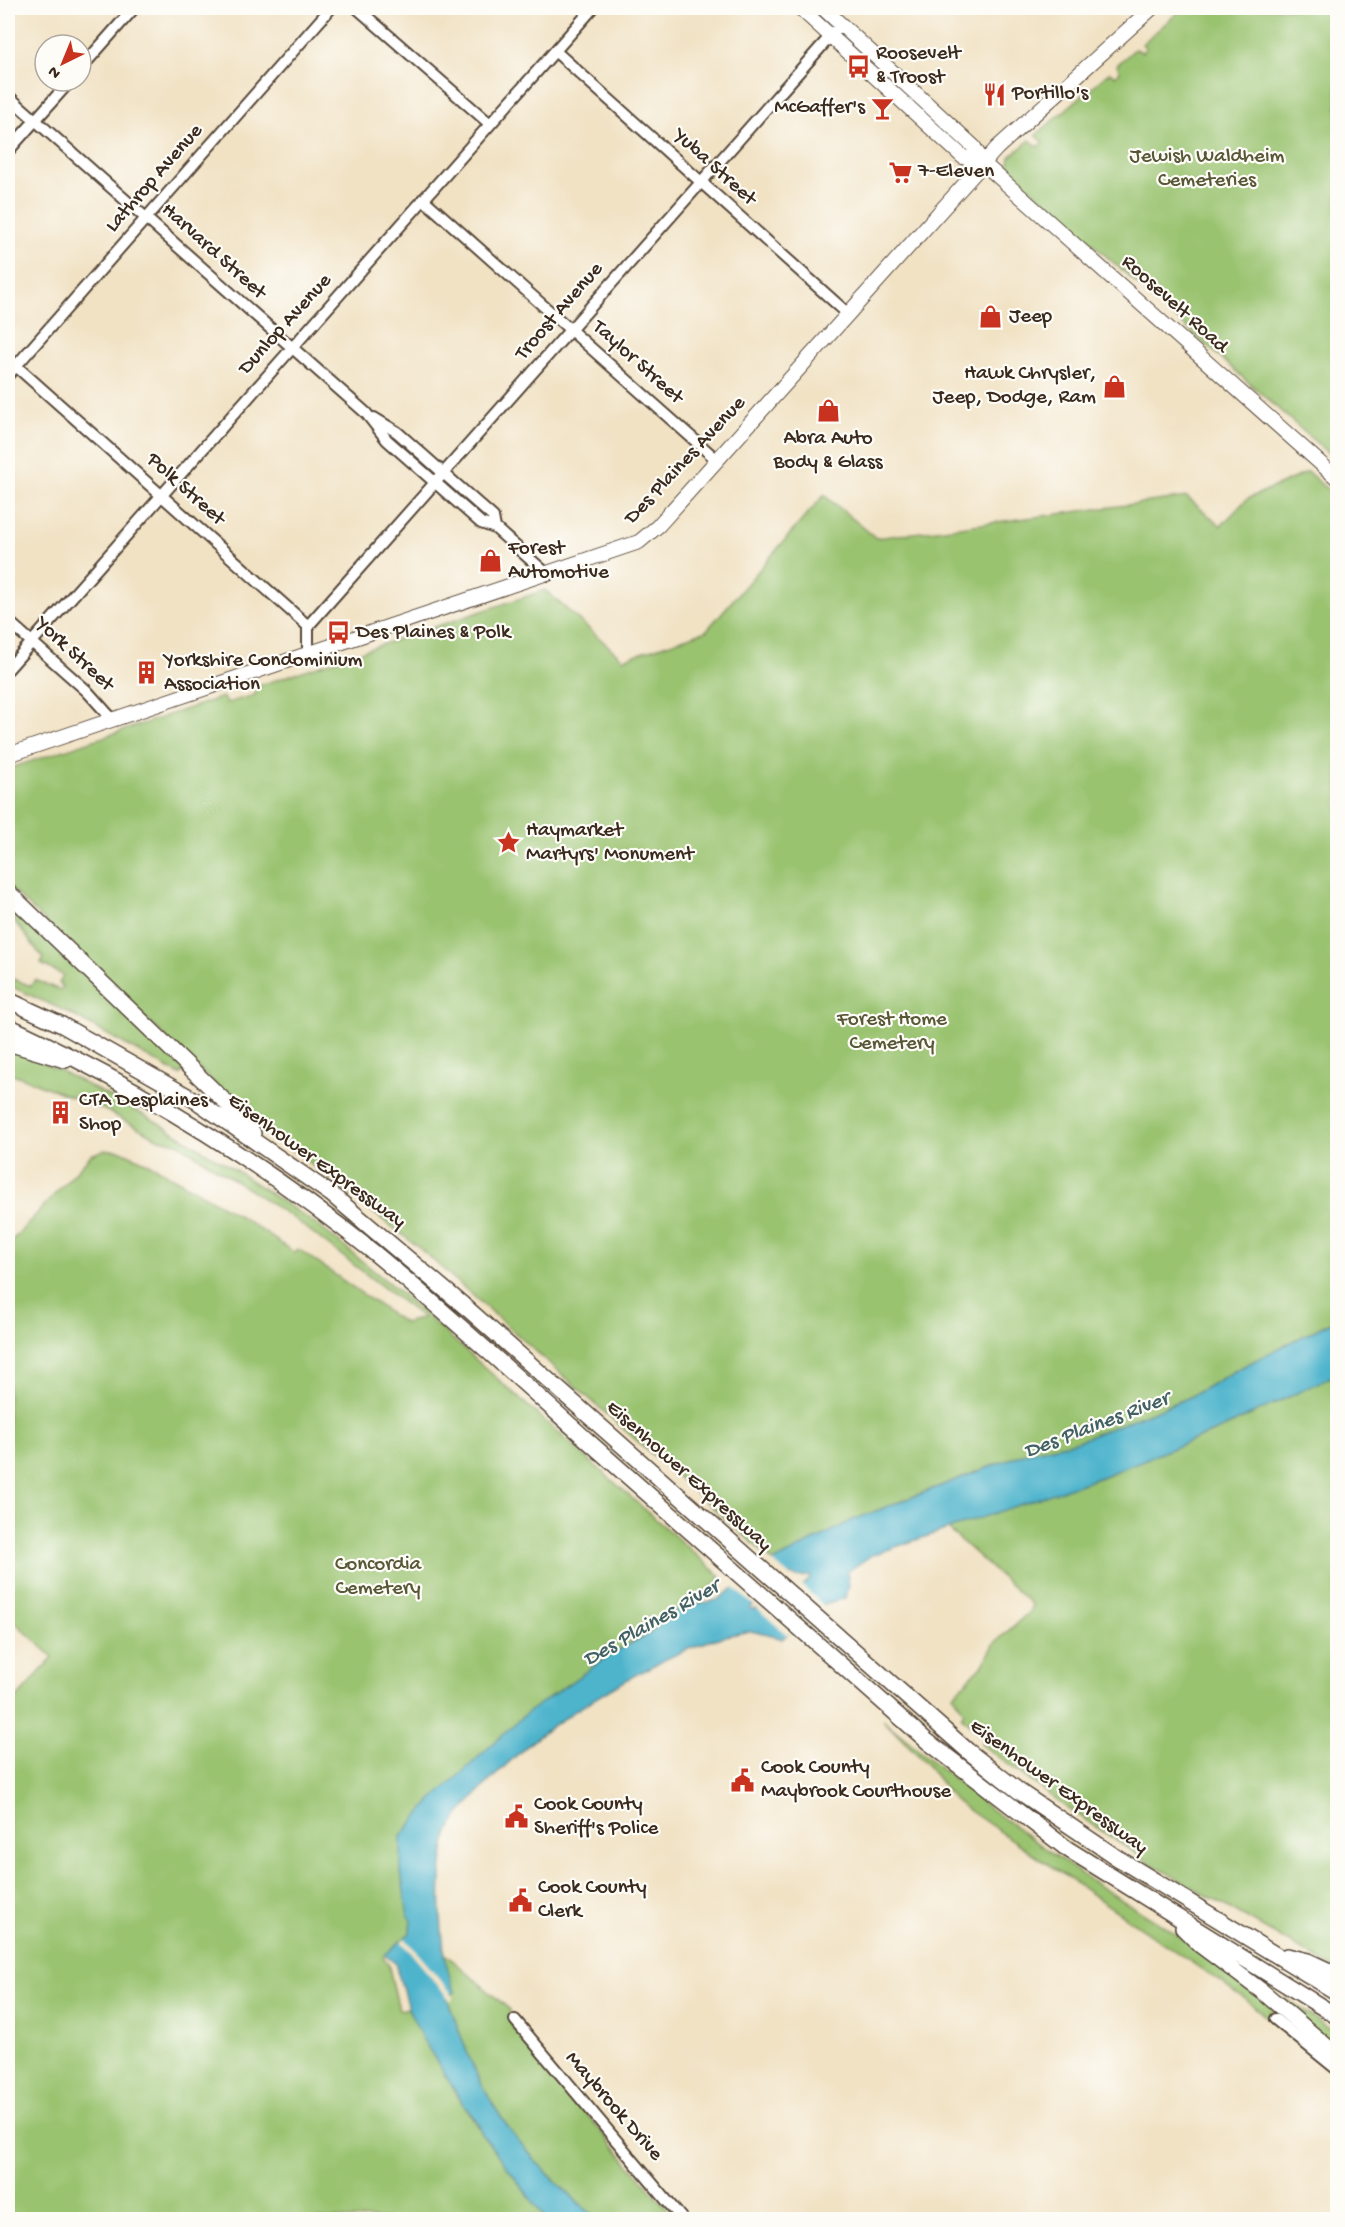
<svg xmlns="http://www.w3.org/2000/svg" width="1345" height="2227" font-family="'Gochi Hand',sans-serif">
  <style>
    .green { fill: #9ac370; stroke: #6a7647; stroke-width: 1.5 }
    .water { fill: #4db4cc; stroke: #446f75; stroke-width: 1.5; fill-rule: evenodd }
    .pier { fill: #f1e2c4 }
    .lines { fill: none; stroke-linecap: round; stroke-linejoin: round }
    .minor-casing { stroke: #564637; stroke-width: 14 }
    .major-casing { stroke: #564637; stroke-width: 16 }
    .highway-casing { stroke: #564637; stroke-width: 18 }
    .minor { stroke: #fff; stroke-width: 10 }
    .major { stroke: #fff; stroke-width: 14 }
    .highway { stroke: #fff; stroke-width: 15 }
    .labels { text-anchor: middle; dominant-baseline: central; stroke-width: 4.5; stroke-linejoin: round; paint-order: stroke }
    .poi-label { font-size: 21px; fill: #3b2a1e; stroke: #fdfcf7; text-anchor: start }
    .park-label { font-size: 21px; fill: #585837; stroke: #fdfcf7 }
    .street-label { font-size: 21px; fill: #3b2a1e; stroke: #fdfcf7 }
    .water-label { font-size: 22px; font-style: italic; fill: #426164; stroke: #fdfcf7 }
  </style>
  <rect width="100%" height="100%" fill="#fdfcf7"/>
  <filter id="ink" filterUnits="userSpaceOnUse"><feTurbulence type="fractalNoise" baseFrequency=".0167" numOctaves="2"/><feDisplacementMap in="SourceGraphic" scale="12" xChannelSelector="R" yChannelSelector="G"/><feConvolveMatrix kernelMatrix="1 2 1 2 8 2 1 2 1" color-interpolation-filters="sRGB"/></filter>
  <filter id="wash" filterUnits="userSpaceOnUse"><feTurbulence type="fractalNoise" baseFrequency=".008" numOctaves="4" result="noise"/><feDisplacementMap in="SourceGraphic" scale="24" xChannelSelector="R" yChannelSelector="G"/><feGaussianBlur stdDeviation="1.35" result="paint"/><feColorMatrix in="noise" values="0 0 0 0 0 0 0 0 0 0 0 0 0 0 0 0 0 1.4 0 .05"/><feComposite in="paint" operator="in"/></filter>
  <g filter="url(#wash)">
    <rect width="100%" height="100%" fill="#f1e2c4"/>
    <path class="green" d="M1183 8H1337V461L1008 169 1010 157 1030 140 1038 147 1043 142 1036 135 1110 72 1115 76 1120 72 1117 65 1135 49 1142 52 1146 48 1142 44Z
      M1308 472 1338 499 1337 1319 1242 1367 1188 1398 1075 1442 1028 1452 853 1520 775 1563 418 1247 246 1114 8 886V769L222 697 227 703 255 695 256 687 261 685 545 590 623 659 706 631 824 495 876 538 1187 497 1221 526 1247 499Z
      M8 901 184 1070 180 1075 67 1012 8 985V977L31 986 35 980 60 990 63 987 59 983 63 975 41 964 43 958 8 913Z
      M8 1047 59 1070 157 1122 234 1169 320 1227 395 1288 721 1577 708 1593 705 1591 702 1604 684 1607 667 1616 651 1633 629 1643 549 1697 401 1873 411 1919 410 1933 383 1957 388 1963 399 2010 408 2008C424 2041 444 2071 462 2102 469 2114 477 2121 482 2134L546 2219H8V1708L53 1657 8 1616V1525L16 1517 8 1506V1245L91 1155 104 1150H119L150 1164 243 1218 295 1253 298 1249 404 1323 423 1318 293 1218 179 1144 157 1138 107 1111 8 1072Z
      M1337 1374V1970L1150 1863 1064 1806 981 1744 985 1739 961 1716 964 1711 953 1695 983 1665 995 1643 1029 1612 1032 1605 947 1528 1101 1477 1223 1428Z
      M883 1720 985 1805 1091 1881 1170 1930 1275 2008 1267 2018 1248 2001 954 1800 925 1762Z
      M442 1951 510 2010 512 2027 676 2219H597C554 2182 513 2142 485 2091 469 2062 458 2029 447 1998L455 1991 447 1976Z
      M1284 1998 1337 2033V2050L1282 2002Z"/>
    <path class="water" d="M1337 1319V1374L1223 1428 1101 1477 872 1555 847 1572 849 1585 845 1598 822 1605 782 1639C772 1634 758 1631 747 1632 691 1638 602 1693 555 1724 526 1744 469 1797 452 1826 434 1858 439 1959 455 1991L447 1998C459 2030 469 2062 486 2092 513 2142 554 2182 597 2219H546L482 2134 477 2121 465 2107 422 2038 408 2008 395 1963 385 1955 410 1933 411 1919 408 1916 401 1873V1836L430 1802 524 1715 613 1653 651 1633 667 1616 684 1607 717 1600 762 1568 853 1520 1028 1452 1075 1442 1188 1398 1242 1367ZM791 1575 795 1577 810 1576 809 1580 787 1598 753 1610 750 1608Z"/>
    <path class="pier" d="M772 1561 795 1580 791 1578 760 1603H768L785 1595 800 1584 825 1607 787 1635 732 1586Z
      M405 1938 454 1996 451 2001 401 1941Z"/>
  </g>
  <g filter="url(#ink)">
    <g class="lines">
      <defs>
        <path id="minor" d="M357 8 490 124
          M555 51 847 313
          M81 68 134 8
          M8 96 366 413 387 440 481 523 495 528 548 575
          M8 151 70 81
          M423 199 717 460
          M16 366 308 626V653
          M8 375 331 8
          M374 418 397 432 493 517 495 528
          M8 621 87 691 113 720
          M308 626 835 31
          M8 669 593 8
          M1275 2019 1338 2070
          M515 2020 683 2220"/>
        <path id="major" d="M800 8 963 157 983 163
          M823 8 974 147 983 163 1338 479
          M8 755 639 542 658 526 997 148 1152 8"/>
        <path id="highway" d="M8 892 238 1114 253 1133
          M8 1000 62 1025 198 1102 331 1194 469 1310 968 1751 1020 1792 1116 1857 1338 1993
          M8 1026C137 1086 261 1162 372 1251 446 1312 517 1377 588 1441 701 1541 814 1641 927 1741L1066 1848 1338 2017
          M8 1043 65 1060
          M1183 1928 1200 1945 1263 1992 1338 2056
          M1287 1956 1308 1961 1338 1975"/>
      </defs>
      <use href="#minor" class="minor-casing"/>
      <use href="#major" class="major-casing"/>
      <use href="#highway" class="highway-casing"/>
      <use href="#minor" class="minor"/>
      <use href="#major" class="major"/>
      <use href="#highway" class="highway"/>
    </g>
  </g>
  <defs>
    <symbol id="bus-bare" viewBox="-9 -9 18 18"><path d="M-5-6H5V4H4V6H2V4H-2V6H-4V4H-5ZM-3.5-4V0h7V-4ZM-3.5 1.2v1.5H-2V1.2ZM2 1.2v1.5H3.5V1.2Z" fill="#c8321e" stroke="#fdfcf7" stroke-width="2.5" paint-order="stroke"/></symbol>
    <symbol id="restaurant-bare" viewBox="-9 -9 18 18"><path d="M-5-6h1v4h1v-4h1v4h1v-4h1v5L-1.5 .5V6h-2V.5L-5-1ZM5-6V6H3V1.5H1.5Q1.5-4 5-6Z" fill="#c8321e" stroke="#fdfcf7" stroke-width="2.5" paint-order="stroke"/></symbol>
    <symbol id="bar-bare" viewBox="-9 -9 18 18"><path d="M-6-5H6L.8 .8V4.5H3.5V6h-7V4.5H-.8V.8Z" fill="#c8321e" stroke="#fdfcf7" stroke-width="2.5" paint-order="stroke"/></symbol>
    <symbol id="supermarket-bare" viewBox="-9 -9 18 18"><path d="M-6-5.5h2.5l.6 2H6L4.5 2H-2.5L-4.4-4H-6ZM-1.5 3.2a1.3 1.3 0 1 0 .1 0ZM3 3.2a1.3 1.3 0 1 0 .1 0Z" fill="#c8321e" stroke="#fdfcf7" stroke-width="2.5" paint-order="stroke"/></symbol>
    <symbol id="shop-bare" viewBox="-9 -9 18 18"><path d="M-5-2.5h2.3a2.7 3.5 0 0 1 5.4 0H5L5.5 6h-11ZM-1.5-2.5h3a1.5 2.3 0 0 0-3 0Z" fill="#c8321e" stroke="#fdfcf7" stroke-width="2.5" paint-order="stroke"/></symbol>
    <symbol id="building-bare" viewBox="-9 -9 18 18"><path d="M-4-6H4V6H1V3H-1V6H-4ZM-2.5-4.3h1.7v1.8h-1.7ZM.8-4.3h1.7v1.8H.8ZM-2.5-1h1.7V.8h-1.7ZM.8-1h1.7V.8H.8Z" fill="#c8321e" stroke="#fdfcf7" stroke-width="2.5" paint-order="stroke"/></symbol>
    <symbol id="sight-bare" viewBox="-9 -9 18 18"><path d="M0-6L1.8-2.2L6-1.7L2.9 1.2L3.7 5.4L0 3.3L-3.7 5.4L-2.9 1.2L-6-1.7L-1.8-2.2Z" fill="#c8321e" stroke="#fdfcf7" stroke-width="2.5" paint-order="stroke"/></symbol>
    <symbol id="civic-bare" viewBox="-9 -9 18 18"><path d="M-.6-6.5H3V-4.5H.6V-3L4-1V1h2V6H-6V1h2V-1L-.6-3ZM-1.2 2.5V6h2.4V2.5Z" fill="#c8321e" stroke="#fdfcf7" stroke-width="2.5" paint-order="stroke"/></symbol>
  </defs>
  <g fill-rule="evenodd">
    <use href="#bus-bare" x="842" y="50" width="33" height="33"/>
    <use href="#restaurant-bare" x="978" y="78" width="33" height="33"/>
    <use href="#bar-bare" x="866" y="92" width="33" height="33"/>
    <use href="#supermarket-bare" x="884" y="156" width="33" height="33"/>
    <use href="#shop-bare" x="974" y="300" width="33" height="33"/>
    <use href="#shop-bare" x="1098" y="370" width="33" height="33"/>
    <use href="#shop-bare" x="812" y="394" width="33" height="33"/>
    <use href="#shop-bare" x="474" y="544" width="33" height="33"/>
    <use href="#bus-bare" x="322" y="616" width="33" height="33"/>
    <use href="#building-bare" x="130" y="656" width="33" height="33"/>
    <use href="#sight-bare" x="492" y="826" width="33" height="33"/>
    <use href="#building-bare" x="44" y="1096" width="33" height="33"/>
    <use href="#civic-bare" x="726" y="1764" width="33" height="33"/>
    <use href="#civic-bare" x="500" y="1800" width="33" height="33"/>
    <use href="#civic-bare" x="504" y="1884" width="33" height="33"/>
  </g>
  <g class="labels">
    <g class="poi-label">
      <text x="876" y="54">Roosevelt<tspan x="876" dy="24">&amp; Troost</tspan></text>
      <text x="1012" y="94">Portillo's</text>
      <text x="865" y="108" text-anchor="end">McGaffer's</text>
      <text x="918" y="172">7-Eleven</text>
      <text x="1009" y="317">Jeep</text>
      <text x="1096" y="374" text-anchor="end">Hawk Chrysler,<tspan x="1096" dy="24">Jeep, Dodge, Ram</tspan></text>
      <text x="828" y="439" text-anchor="middle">Abra Auto<tspan x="828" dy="24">Body &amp; Glass</tspan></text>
      <text x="508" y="549">Forest<tspan x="508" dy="24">Automotive</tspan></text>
      <text x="356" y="633">Des Plaines &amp; Polk</text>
      <text x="164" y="661">Yorkshire Condominium<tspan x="164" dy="24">Association</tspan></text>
      <text x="526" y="831">Haymarket<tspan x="526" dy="24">Martyrs' Monument</tspan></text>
      <text x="79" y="1101">CTA Desplaines<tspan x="79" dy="24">Shop</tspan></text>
      <text x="761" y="1768">Cook County<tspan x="761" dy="24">Maybrook Courthouse</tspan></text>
      <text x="534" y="1805">Cook County<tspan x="534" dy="24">Sheriff's Police</tspan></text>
      <text x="538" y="1888">Cook County<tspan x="538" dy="24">Clerk</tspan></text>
    </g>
    <g class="park-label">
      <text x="1207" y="157">Jewish Waldheim<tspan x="1207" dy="24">Cemeteries</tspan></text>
      <text x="892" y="1020">Forest Home<tspan x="892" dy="24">Cemetery</tspan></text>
      <text x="378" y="1565">Concordia<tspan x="378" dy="24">Cemetery</tspan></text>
    </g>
    <g class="street-label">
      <text transform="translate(714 168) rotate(42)">Yuba Street</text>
      <text transform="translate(155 179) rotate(-49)">Lathrop Avenue</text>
      <text transform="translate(213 252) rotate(42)">Harvard Street</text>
      <text transform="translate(1174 305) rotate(42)">Roosevelt Road</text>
      <text transform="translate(560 312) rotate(-49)">Troost Avenue</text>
      <text transform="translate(286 325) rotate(-48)">Dunlop Avenue</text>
      <text transform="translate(637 363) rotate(42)">Taylor Street</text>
      <text transform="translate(686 461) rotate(-47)">Des Plaines Avenue</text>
      <text transform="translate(185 490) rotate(42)">Polk Street</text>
      <text transform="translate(74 655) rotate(43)">York Street</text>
      <text transform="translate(316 1162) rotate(36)">Eisenhower Expressway</text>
      <text transform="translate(688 1477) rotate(42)">Eisenhower Expressway</text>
      <text transform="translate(1058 1788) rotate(36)">Eisenhower Expressway</text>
      <text transform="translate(613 2107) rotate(49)">Maybrook Drive</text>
    </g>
    <g class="water-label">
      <text transform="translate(1097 1426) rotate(-21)">Des Plaines River</text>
      <text transform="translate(652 1624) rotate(-30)">Des Plaines River</text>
    </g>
  </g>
  <rect width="1345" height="2227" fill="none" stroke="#fdfcf7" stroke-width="30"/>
  <g transform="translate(63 63) rotate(223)"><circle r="28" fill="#fdfcf7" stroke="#afa8a0" stroke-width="1.5"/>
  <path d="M0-4.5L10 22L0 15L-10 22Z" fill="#c8321e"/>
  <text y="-9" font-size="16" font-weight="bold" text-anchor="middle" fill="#3b2a1e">N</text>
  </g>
</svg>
